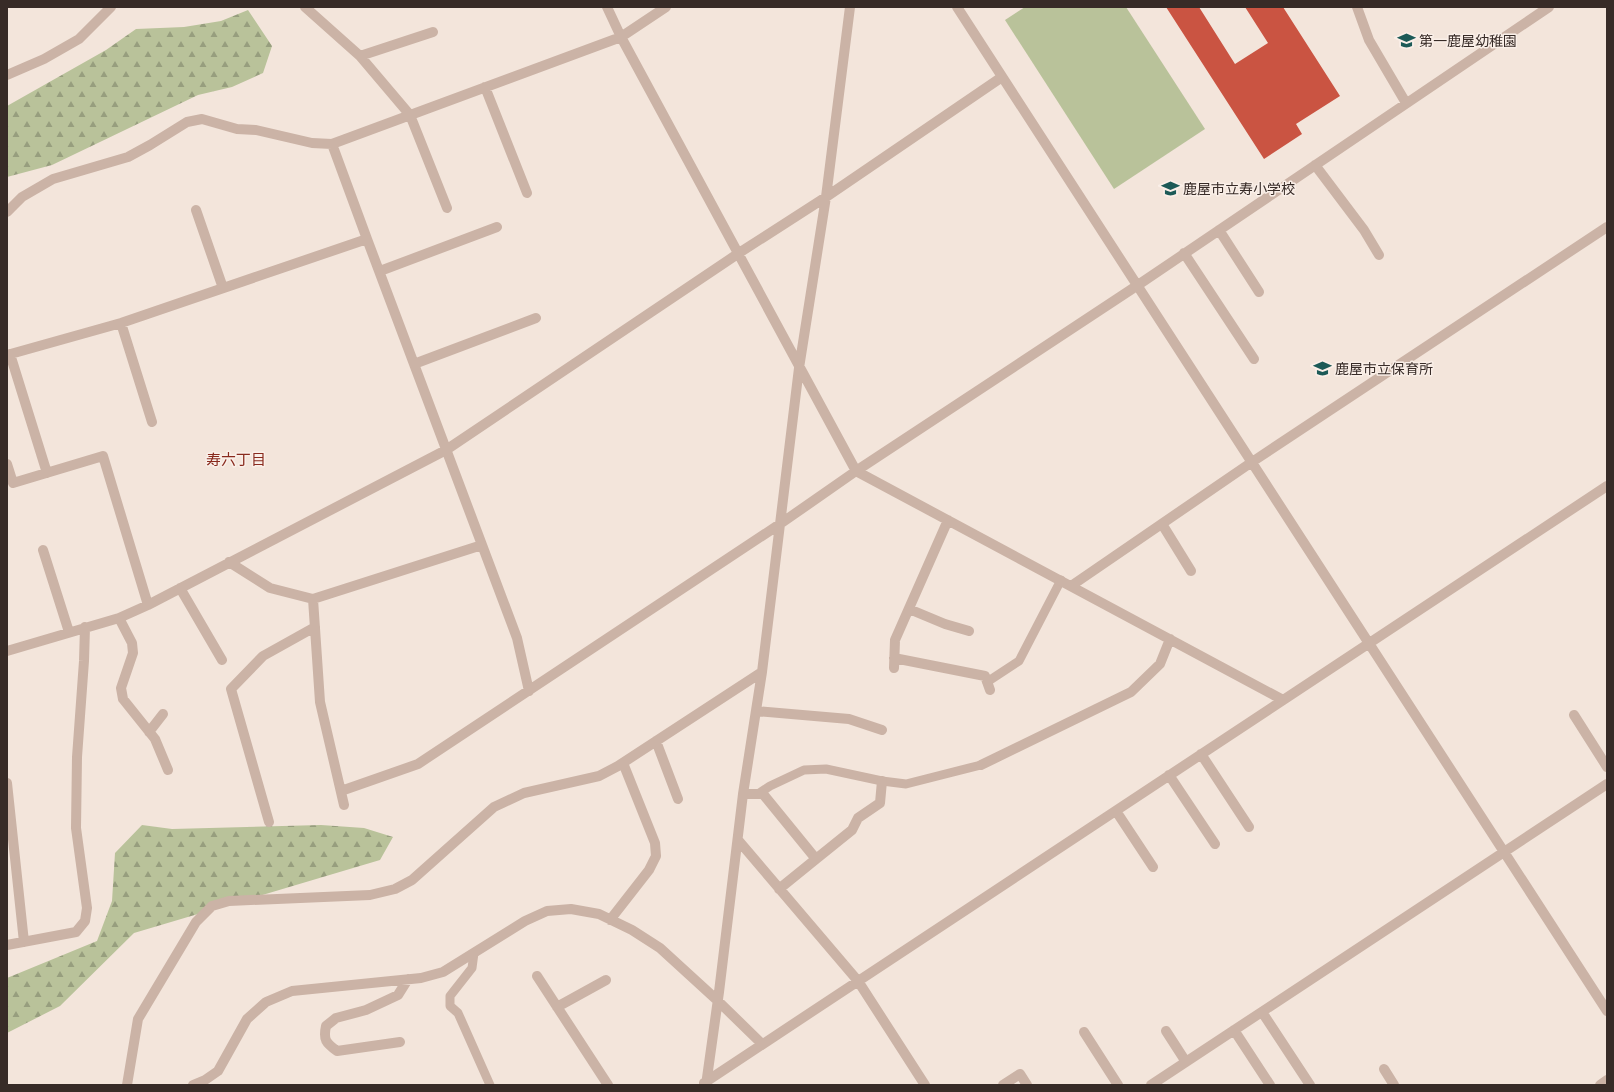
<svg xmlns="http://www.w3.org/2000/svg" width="1614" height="1092" font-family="Manrope,'Noto Sans JP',sans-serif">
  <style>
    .green { fill: #b9c29a }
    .forest { fill: url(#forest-firs) }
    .building { fill: #ca5442 }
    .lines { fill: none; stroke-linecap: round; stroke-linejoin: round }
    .service { stroke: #cbb3a6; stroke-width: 9 }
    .minor { stroke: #cbb3a6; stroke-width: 10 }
    .labels { text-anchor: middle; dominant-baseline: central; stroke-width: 3; stroke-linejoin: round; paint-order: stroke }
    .poi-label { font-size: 14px; fill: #372b27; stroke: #faefe8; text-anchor: start }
    .neighbourhood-label { font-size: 15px; fill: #892b1e; stroke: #faefe8 }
  </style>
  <defs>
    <pattern id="forest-firs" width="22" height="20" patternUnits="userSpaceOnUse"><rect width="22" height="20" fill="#b9c29a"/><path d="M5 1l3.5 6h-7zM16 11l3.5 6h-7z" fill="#979e7e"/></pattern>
  </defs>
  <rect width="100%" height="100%" fill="#f3e5db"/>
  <path class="green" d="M1025 7H1126L1205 129 1114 189 1005 20Z"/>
  <path class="forest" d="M248 10 272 46 263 73 232 87 198 95 52 165 7 177V106L106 50 136 29 184 27 221 21Z
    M142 825 172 829 321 825 364 828 393 837 380 860 134 933 60 1006 7 1033V978L97 941 112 901 115 853Z"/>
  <path class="building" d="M1166 7H1199L1235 64 1268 43 1245 7H1283L1340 96 1296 124 1302 134 1264 159Z"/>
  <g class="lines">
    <path class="service" d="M987 682 1019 661 1061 580
      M758 794 770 786 804 770 826 769 882 781 906 784 981 765
      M474 953 472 968 450 996V1006L458 1013 490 1085"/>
    <path class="minor" d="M305 7 360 56 410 115 447 208
      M607 7 621 37 856 471 1283 700
      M957 7 1607 1011
      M1357 7 1369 40 1406 103
      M360 56 433 32
      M7 75 44 59 79 39 111 7
      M485 87 527 193
      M1315 165 1364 230 1379 255
      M196 210 223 288
      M7 212 22 197 53 179 128 157 150 145 187 122 202 119 237 129 256 130 312 143 332 144
      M1219 230 1259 292
      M367 239 517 638 529 691
      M1184 253 1254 359
      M380 271 497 227
      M121 323 152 422
      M10 354 47 473
      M7 355 121 323 367 239 332 144 621 37 666 7
      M414 364 536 318
      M7 464 13 483 103 456 148 605
      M1162 524 1191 571
      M43 550 69 632
      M229 562 270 588 313 599
      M1071 586 1252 462 1607 227
      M180 588 222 660
      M909 609 945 624 969 631
      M119 618 132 643 133 653 121 688 123 699 155 739 168 770
      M7 651 119 618 148 605 446 450 739 253 826 197 1002 77
      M894 658 985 676 990 690
      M894 668 895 640 948 520
      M756 711 849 719 882 730
      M1574 715 1607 767
      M149 732 163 714
      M656 741 678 799
      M1201 754 1249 827
      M981 765 1131 692 1160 664 1170 639
      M1169 775 1215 844
      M7 783 24 942
      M341 791 418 764 780 524 856 471 1138 285 1549 7
      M743 794H763L816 859 779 889
      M344 805 320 702 313 599 482 545
      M1116 811 1153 867
      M269 822 231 689 263 656 315 627
      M738 840 858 981 925 1085
      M816 859 852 830 858 818 880 803 882 781
      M610 920 649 870 656 856 655 843 623 763
      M7 945 76 932 85 921 87 908 76 828 77 757 84 661 85 627
      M537 976 608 1085
      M557 1007 606 980
      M1262 1012 1310 1085
      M1234 1030 1270 1085
      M1166 1031 1186 1062
      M1084 1032 1118 1085
      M400 1042 337 1051C326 1043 323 1040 326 1026L336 1018 366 1010 398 995 408 979
      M1384 1069 1394 1085
      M704 1083 1607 486
      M127 1085 138 1019 196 922 212 906 229 901 370 895 395 889 412 880 494 807 524 793 599 776 618 766 762 672
      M193 1085 205 1080 218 1071 247 1019 266 1002 292 991 421 978 443 972 525 921 547 911 571 909 599 914 632 930 660 948 718 1001 762 1044
      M706 1085 719 992 743 794 762 672 799 368 826 197 850 7
      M1003 1085 1020 1074 1027 1085
      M1151 1085 1607 784
      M1600 1085 1607 1080"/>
  </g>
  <defs>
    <symbol id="school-bare" viewBox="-9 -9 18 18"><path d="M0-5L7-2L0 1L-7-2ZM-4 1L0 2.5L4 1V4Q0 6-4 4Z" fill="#1c5a57" stroke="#faefe8" stroke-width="2.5" paint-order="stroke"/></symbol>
  </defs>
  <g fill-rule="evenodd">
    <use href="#school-bare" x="1394" y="28" width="25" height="25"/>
    <use href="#school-bare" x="1158" y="176" width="25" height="25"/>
    <use href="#school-bare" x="1310" y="356" width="25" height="25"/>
  </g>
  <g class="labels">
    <g class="poi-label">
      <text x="1419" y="40">第一鹿屋幼稚園</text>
      <text x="1183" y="188">鹿屋市立寿小学校</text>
      <text x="1335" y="368">鹿屋市立保育所</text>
    </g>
    <g class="neighbourhood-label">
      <text x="236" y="459">寿六丁目</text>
    </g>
  </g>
  <rect width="1614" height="1092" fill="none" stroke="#372b27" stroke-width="16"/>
</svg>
